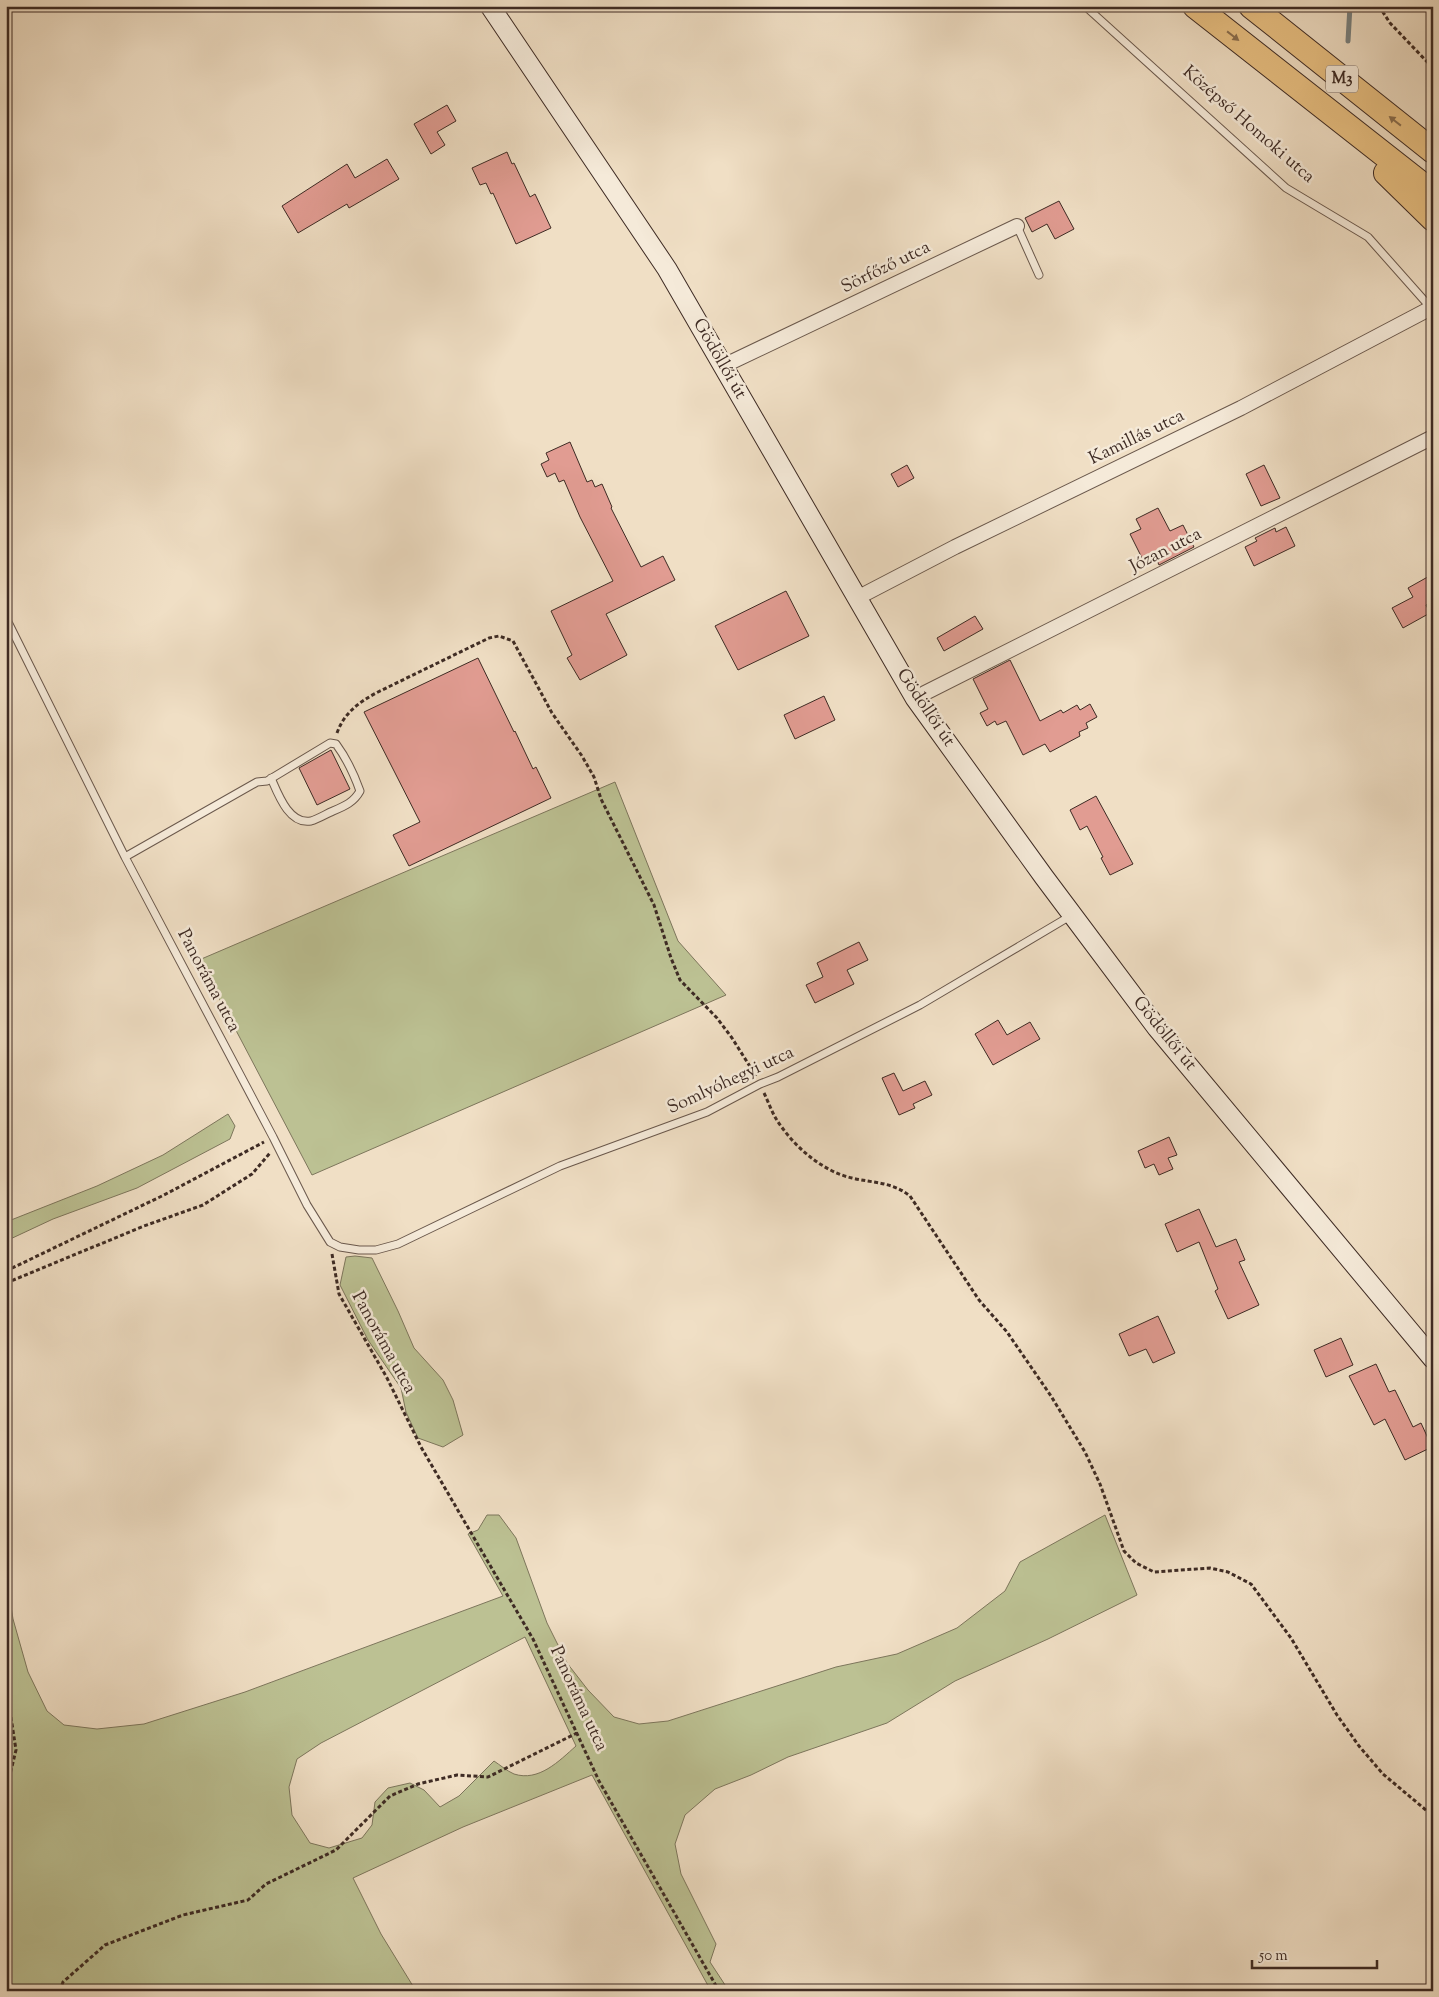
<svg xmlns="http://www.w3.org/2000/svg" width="1439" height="1997" font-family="'Sorts Mill Goudy',serif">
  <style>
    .green { fill: #bcc193; stroke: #7d765c; fill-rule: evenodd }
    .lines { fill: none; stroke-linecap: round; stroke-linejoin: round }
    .stream { stroke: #788180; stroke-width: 5 }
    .building { fill: #e19c92; stroke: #3e2b24 }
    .lane-casing { stroke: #6a584c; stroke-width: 9 }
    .street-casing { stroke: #6a584c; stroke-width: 16 }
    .secondary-casing { stroke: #3e2b24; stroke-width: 21 }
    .highway-casing { stroke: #3e2b24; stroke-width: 26 }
    .path { stroke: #3e2b24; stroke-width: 3; stroke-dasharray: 4 2.5; stroke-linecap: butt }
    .lane { stroke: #f5ead9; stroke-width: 7 }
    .street { stroke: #f5ead9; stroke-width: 14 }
    .secondary { stroke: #f5ead9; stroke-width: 19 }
    .highway { stroke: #e8c082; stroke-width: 24 }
    .oneway { fill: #8a6e4e }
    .labels { text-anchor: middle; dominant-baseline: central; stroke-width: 5; stroke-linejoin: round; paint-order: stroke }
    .shield { fill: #f5ead9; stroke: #75645a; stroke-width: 1 }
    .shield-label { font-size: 16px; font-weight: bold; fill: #3e2b24 }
    .street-label { font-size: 18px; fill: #3e2b24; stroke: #f5ead9 }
  </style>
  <rect width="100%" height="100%" fill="#f0dfc5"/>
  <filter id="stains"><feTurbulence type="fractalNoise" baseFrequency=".004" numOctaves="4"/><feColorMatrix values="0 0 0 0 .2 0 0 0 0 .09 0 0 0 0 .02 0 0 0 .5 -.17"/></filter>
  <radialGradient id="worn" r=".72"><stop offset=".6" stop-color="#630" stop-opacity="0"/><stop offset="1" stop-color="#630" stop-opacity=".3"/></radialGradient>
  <path class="green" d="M615 782 678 941 726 995 312 1175 199 960Z
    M228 1114 235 1126 230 1139 137 1188 53 1219 6 1241V1222L97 1186 163 1155Z
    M355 1256 372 1258 398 1311 414 1348 443 1380 453 1400 463 1435 443 1447 418 1438 406 1412 401 1388 368 1340 340 1285 346 1257Z
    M487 1515H499L516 1538 547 1623 567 1663 588 1690 614 1717 639 1724 668 1721 836 1667 897 1654 957 1628 1005 1591 1020 1562 1105 1515 1137 1595 1048 1639 955 1681 887 1723 788 1757 751 1775 715 1789 685 1815 675 1844 681 1874 716 1944 710 1962 729 1991H711L592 1775 463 1827 353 1878 381 1934 416 1991H6V1575L13 1619 28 1672 47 1711 64 1725 97 1729 144 1724 245 1692 503 1596 468 1534 478 1530ZM525 1637 576 1746C559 1761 539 1782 514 1774 507 1771 500 1765 494 1761L459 1796 440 1807 424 1790 410 1783 388 1788 375 1802 372 1825 362 1838 329 1848 310 1843 292 1815 289 1787 297 1759 321 1743Z"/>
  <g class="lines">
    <path class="stream" d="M1348 41 1350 6"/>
  </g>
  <path class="building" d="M447 105 456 121 437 132 445 145 431 154 414 124Z
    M507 152 512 164 514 163 530 197 535 194 551 228 516 244 493 193 491 194 486 183 480 185 472 168Z
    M387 159 399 179 349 208 347 204 298 233 282 206 347 164 355 178Z
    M1059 201 1074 229 1055 239 1047 224 1032 232 1025 218Z
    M570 442 587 482 592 480 595 487 602 484 612 507 611 508 641 567 663 556 675 580 606 614 627 655 580 680 567 658 572 655 551 611 613 581 580 517 564 480 559 482 555 473 547 477 541 464 549 460 546 453Z
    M907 465 914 478 898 487 891 474Z
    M1264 465 1280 498 1261 506 1246 474Z
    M1158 508 1170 531 1183 525 1194 547 1159 565 1154 554 1143 560 1130 534 1141 529 1136 519Z
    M1286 527 1295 546 1254 566 1245 547 1257 541 1255 538 1275 528 1276 532Z
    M1433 574V601L1426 605 1430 613 1403 628 1392 608 1413 597 1408 588Z
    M786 591 809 636 738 670 715 626Z
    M975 616 983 629 944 651 937 638Z
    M478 658 514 732 515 731 533 769 536 767 551 798 409 866 393 835 420 822 364 712Z
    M1010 660 1040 721 1061 710 1063 713 1077 705 1080 710 1090 704 1097 717 1086 723 1088 728 1079 732 1080 736 1050 752 1045 744 1023 755 1006 721 997 725 995 721 987 726 980 713 988 709 973 679Z
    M824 696 835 720 795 739 784 715Z
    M331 750 350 789 317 805 299 768Z
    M1096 796 1133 864 1110 875 1101 858 1103 857 1087 826 1080 830 1070 810Z
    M859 942 868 960 847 970 854 984 815 1003 806 985 823 977 817 963Z
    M998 1020 1007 1035 1030 1022 1040 1039 993 1065 975 1034Z
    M894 1073 903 1091 925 1081 932 1095 913 1104 915 1108 899 1115 882 1078Z
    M1169 1137 1177 1155 1168 1158 1173 1169 1159 1175 1154 1164 1145 1168 1138 1151Z
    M1199 1209 1216 1247 1236 1239 1245 1260 1239 1262 1259 1305 1228 1319 1215 1291 1218 1289 1199 1242 1177 1252 1165 1224Z
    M1158 1316 1175 1353 1153 1363 1146 1349 1129 1356 1119 1334Z
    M1341 1338 1353 1365 1326 1377 1314 1350Z
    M1376 1364 1389 1392 1395 1390 1413 1427 1421 1423 1432 1447 1405 1460 1385 1419 1374 1425 1349 1376Z"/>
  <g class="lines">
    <defs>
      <path id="lane" d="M1085 6 1286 188 1368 237 1431 308
        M1017 226 1039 275
        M6 618 125 857 273 1137 307 1205 330 1242 340 1247 359 1250H376L398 1244 560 1166 707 1112 760 1084 778 1077 920 1005 1072 915
        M125 857 257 782 267 781 330 743 336 744C347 759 354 774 360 791 354 802 345 806 333 811 326 814 318 819 311 821 289 825 278 794 271 778"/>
      <path id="street" d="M723 366 1017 226
        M857 598 955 547 1241 408 1431 308 1433 309
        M915 698 1433 437"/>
      <path id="secondary" d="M490 6 667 269 915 698 1044 877 1157 1028 1433 1359"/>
      <path id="highway" d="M1195 6 1433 193
        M1251 6 1433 151
        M1386 173 1433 219"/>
    </defs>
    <use href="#lane" class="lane-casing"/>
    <use href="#street" class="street-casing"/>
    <use href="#secondary" class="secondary-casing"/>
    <use href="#highway" class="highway-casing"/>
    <path class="path" d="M1379 6 1390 23 1433 68
      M337 733C344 713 359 702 378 692L489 638 499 636 513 641 552 713 582 756 594 777 601 799 654 905 671 958 680 980 717 1018 732 1038 756 1076
      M764 1093C768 1101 771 1110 775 1117 791 1144 821 1171 852 1178 873 1183 893 1182 910 1196L979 1300 1007 1332 1051 1396 1085 1452 1100 1484 1124 1551 1136 1563 1154 1572 1210 1568 1228 1572 1251 1584 1291 1638 1337 1715 1359 1746 1383 1774 1433 1816
      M332 1254 339 1294 387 1378 421 1447 533 1639 599 1781 719 1991
      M6 1271 164 1195 264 1142
      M6 1283 144 1226 203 1205 252 1174 270 1153
      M6 1685 16 1750 6 1791
      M60 1991 63 1982 105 1945 183 1915 248 1900 266 1884 336 1850 390 1796 418 1784 457 1775 488 1777 577 1733"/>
    <use href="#lane" class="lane"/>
    <use href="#street" class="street"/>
    <use href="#secondary" class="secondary"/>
    <use href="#highway" class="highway"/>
  </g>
  <defs><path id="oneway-solid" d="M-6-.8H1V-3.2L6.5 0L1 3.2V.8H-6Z" transform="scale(1.25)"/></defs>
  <g class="oneway">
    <use href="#oneway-solid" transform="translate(1233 36) rotate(38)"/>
    <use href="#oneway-solid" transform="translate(1395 121) rotate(-142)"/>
  </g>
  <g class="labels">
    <rect class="shield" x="1326" y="65.5" width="32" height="27" rx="4"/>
    <g class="shield-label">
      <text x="1342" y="79">M3</text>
    </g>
    <g class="street-label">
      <text transform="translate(1248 125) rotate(41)">Középső Homoki utca</text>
      <text transform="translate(886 268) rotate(-26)">Sörfőző utca</text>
      <text transform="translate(719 359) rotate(60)">Gödöllői út</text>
      <text transform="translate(1137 438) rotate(-26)">Kamillás utca</text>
      <text transform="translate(1166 551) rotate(-27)">Józan utca</text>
      <text transform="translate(925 708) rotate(56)">Gödöllői út</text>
      <text transform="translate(208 981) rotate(62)">Panoráma utca</text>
      <text transform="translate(1164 1034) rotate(51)">Gödöllői út</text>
      <text transform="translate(731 1081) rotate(-25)">Somlyóhegyi utca</text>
      <text transform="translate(383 1343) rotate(61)">Panoráma utca</text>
      <text transform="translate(578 1699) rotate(65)">Panoráma utca</text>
    </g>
  </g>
  <rect width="1439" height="1997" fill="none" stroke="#f0dfc5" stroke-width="25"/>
  <rect x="8" y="8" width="1424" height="1982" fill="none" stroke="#3e2b24" stroke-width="2.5"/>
  <rect x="12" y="12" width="1414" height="1972" fill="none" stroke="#3e2b24"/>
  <path d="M1252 1960v8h125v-8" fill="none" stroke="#3e2b24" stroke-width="2.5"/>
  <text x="1259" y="1960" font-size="15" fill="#3e2b24" stroke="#f5ead9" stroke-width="4" paint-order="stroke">50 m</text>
  <rect width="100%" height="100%" filter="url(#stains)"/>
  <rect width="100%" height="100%" fill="url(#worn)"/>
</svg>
